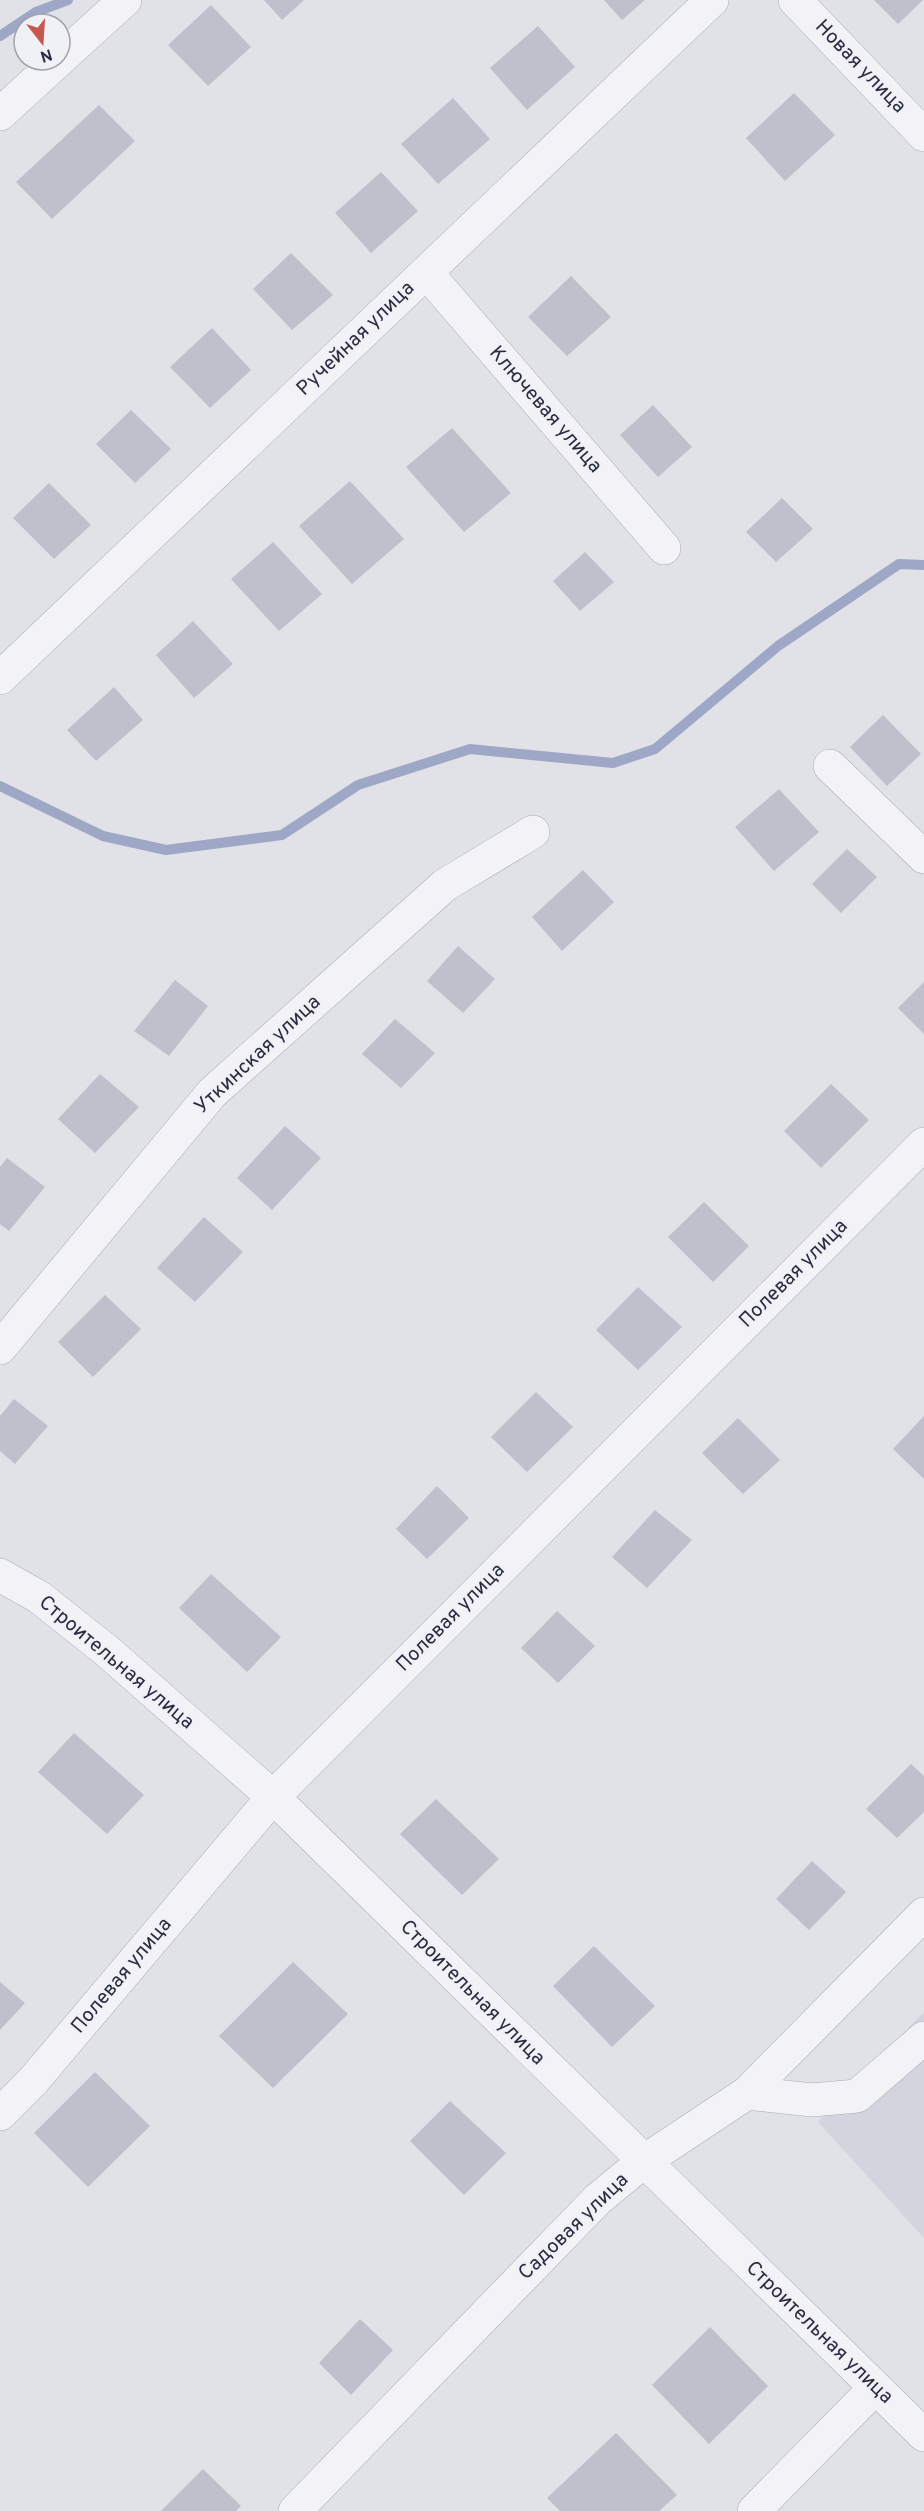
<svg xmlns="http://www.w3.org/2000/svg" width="924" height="2511" font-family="Overpass,sans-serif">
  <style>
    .built { fill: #d3d4dd }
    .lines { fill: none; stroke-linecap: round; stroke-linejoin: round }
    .stream { stroke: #9ea7c6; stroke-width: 10 }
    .building { fill: #bec0cb }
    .minor-casing { stroke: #a9abb5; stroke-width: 34 }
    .minor { stroke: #f3f3f7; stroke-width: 33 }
    .labels { text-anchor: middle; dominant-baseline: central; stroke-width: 5; stroke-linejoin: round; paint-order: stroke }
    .street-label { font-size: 20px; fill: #2a2c3f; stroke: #f0f1f6 }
  </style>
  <rect width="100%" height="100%" fill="#e0e2e8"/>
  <path class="built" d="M924 2012V2238L818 2122Z"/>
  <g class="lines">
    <path class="stream" d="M0 36 36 12 68 0
      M0 786 103 836 166 850 282 835 358 785 470 749 613 763 655 749 778 646 899 564 924 565"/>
  </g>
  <path class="building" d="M264 0H304L282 20Z
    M604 0H645L622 20Z
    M874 0H923L898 24Z
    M211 5 251 47 208 86 168 45Z
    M538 26 575 67 527 110 490 68Z
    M794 93 835 135 785 181 746 138Z
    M453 98 490 139 438 184 401 144Z
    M99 105 135 141 52 219 16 182Z
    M381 172 418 211 371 253 335 213Z
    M291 253 333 295 292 330 253 289Z
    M571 276 611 317 567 356 528 317Z
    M212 328 251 370 210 408 170 367Z
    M653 405 692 447 658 477 620 435Z
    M131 410 171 449 135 483 96 444Z
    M452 428 511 493 464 532 406 467Z
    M350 481 404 539 352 584 299 526Z
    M49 483 91 525 54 559 13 518Z
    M782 498 813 529 776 562 746 532Z
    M273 542 322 594 279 631 231 579Z
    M585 552 614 582 580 611 553 581Z
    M193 621 233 664 194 698 156 655Z
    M114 687 143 720 96 761 67 730Z
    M883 715 921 754 887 786 850 747Z
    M779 789 819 832 774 871 735 827Z
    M847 849 877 877 841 913 812 884Z
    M583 870 614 902 562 951 532 917Z
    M458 946 495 979 463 1013 427 981Z
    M175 980 208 1006 169 1056 134 1031Z
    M924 982V1034L898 1008Z
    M395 1019 435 1053 401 1088 362 1054Z
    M100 1074 139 1107 95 1153 58 1119Z
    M831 1084 869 1120 821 1168 784 1131Z
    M285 1126 321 1158 272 1210 237 1178Z
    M7 1158 45 1187 9 1231 0 1224V1167Z
    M704 1202 749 1246 713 1282 668 1237Z
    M204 1217 243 1252 195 1302 157 1268Z
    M638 1287 682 1327 638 1370 596 1330Z
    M105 1295 141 1329 93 1377 58 1342Z
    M536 1392 573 1427 527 1472 491 1437Z
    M14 1399 48 1426 15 1464 0 1451V1416Z
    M924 1416V1479L893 1449Z
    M738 1418 780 1460 743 1494 702 1453Z
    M437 1486 469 1518 427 1559 396 1529Z
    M655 1510 692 1540 647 1588 612 1557Z
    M211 1574 281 1637 247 1672 179 1608Z
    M557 1611 595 1646 558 1683 521 1648Z
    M74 1733 144 1795 107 1834 38 1772Z
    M911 1764 924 1776V1812L897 1838 866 1809Z
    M436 1799 499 1859 462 1895 400 1834Z
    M812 1861 846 1892 809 1930 776 1899Z
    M594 1946 655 2006 612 2047 553 1986Z
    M293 1962 348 2014 273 2088 219 2036Z
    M0 1982 25 2003 0 2030Z
    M95 2072 150 2126 88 2187 34 2133Z
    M450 2101 506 2153 464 2195 410 2141Z
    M360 2319 393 2350 351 2395 319 2363Z
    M710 2327 768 2386 709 2444 652 2385Z
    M616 2433 677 2495 659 2511H560L547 2498Z
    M203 2469 241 2506 236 2511H161Z"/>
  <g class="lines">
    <defs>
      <path id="minor" d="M795 0 924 135
        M60 59 125 0
        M0 114 59 60
        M426 272 664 548
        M0 678 712 0
        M830 766 924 857
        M0 1348 212 1093 445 885 533 832
        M0 1575 39 1597 107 1651 273 1797 924 2435
        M747 2093 812 2100 857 2096 924 2038
        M0 2114 33 2081 273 1797 924 1144
        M295 2511 598 2199 643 2162 747 2093 924 1914
        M754 2511 875 2388"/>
    </defs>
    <use href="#minor" class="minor-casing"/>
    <use href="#minor" class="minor"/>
  </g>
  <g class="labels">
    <g class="street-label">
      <text transform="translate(860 67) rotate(46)">Новая улица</text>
      <text transform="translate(356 339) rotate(-44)">Ручейная улица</text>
      <text transform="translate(545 410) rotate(49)">Ключевая улица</text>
      <text transform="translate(258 1055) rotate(-43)">Уткинская улица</text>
      <text transform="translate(794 1274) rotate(-45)">Полевая улица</text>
      <text transform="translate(451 1618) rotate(-45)">Полевая улица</text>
      <text transform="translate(116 1663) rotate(40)">Строительная улица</text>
      <text transform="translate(122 1976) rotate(-50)">Полевая улица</text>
      <text transform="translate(472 1993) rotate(45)">Строительная улица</text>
      <text transform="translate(574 2227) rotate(-44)">Садовая улица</text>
      <text transform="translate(819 2333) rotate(44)">Строительная улица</text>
    </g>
  </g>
  <g transform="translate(42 42) rotate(163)"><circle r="28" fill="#f0f1f6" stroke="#a1a2ad" stroke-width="1.5"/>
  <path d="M0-4.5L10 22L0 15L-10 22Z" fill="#c6584d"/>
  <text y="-9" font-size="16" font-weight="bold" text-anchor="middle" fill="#2a2c3f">N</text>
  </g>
</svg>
